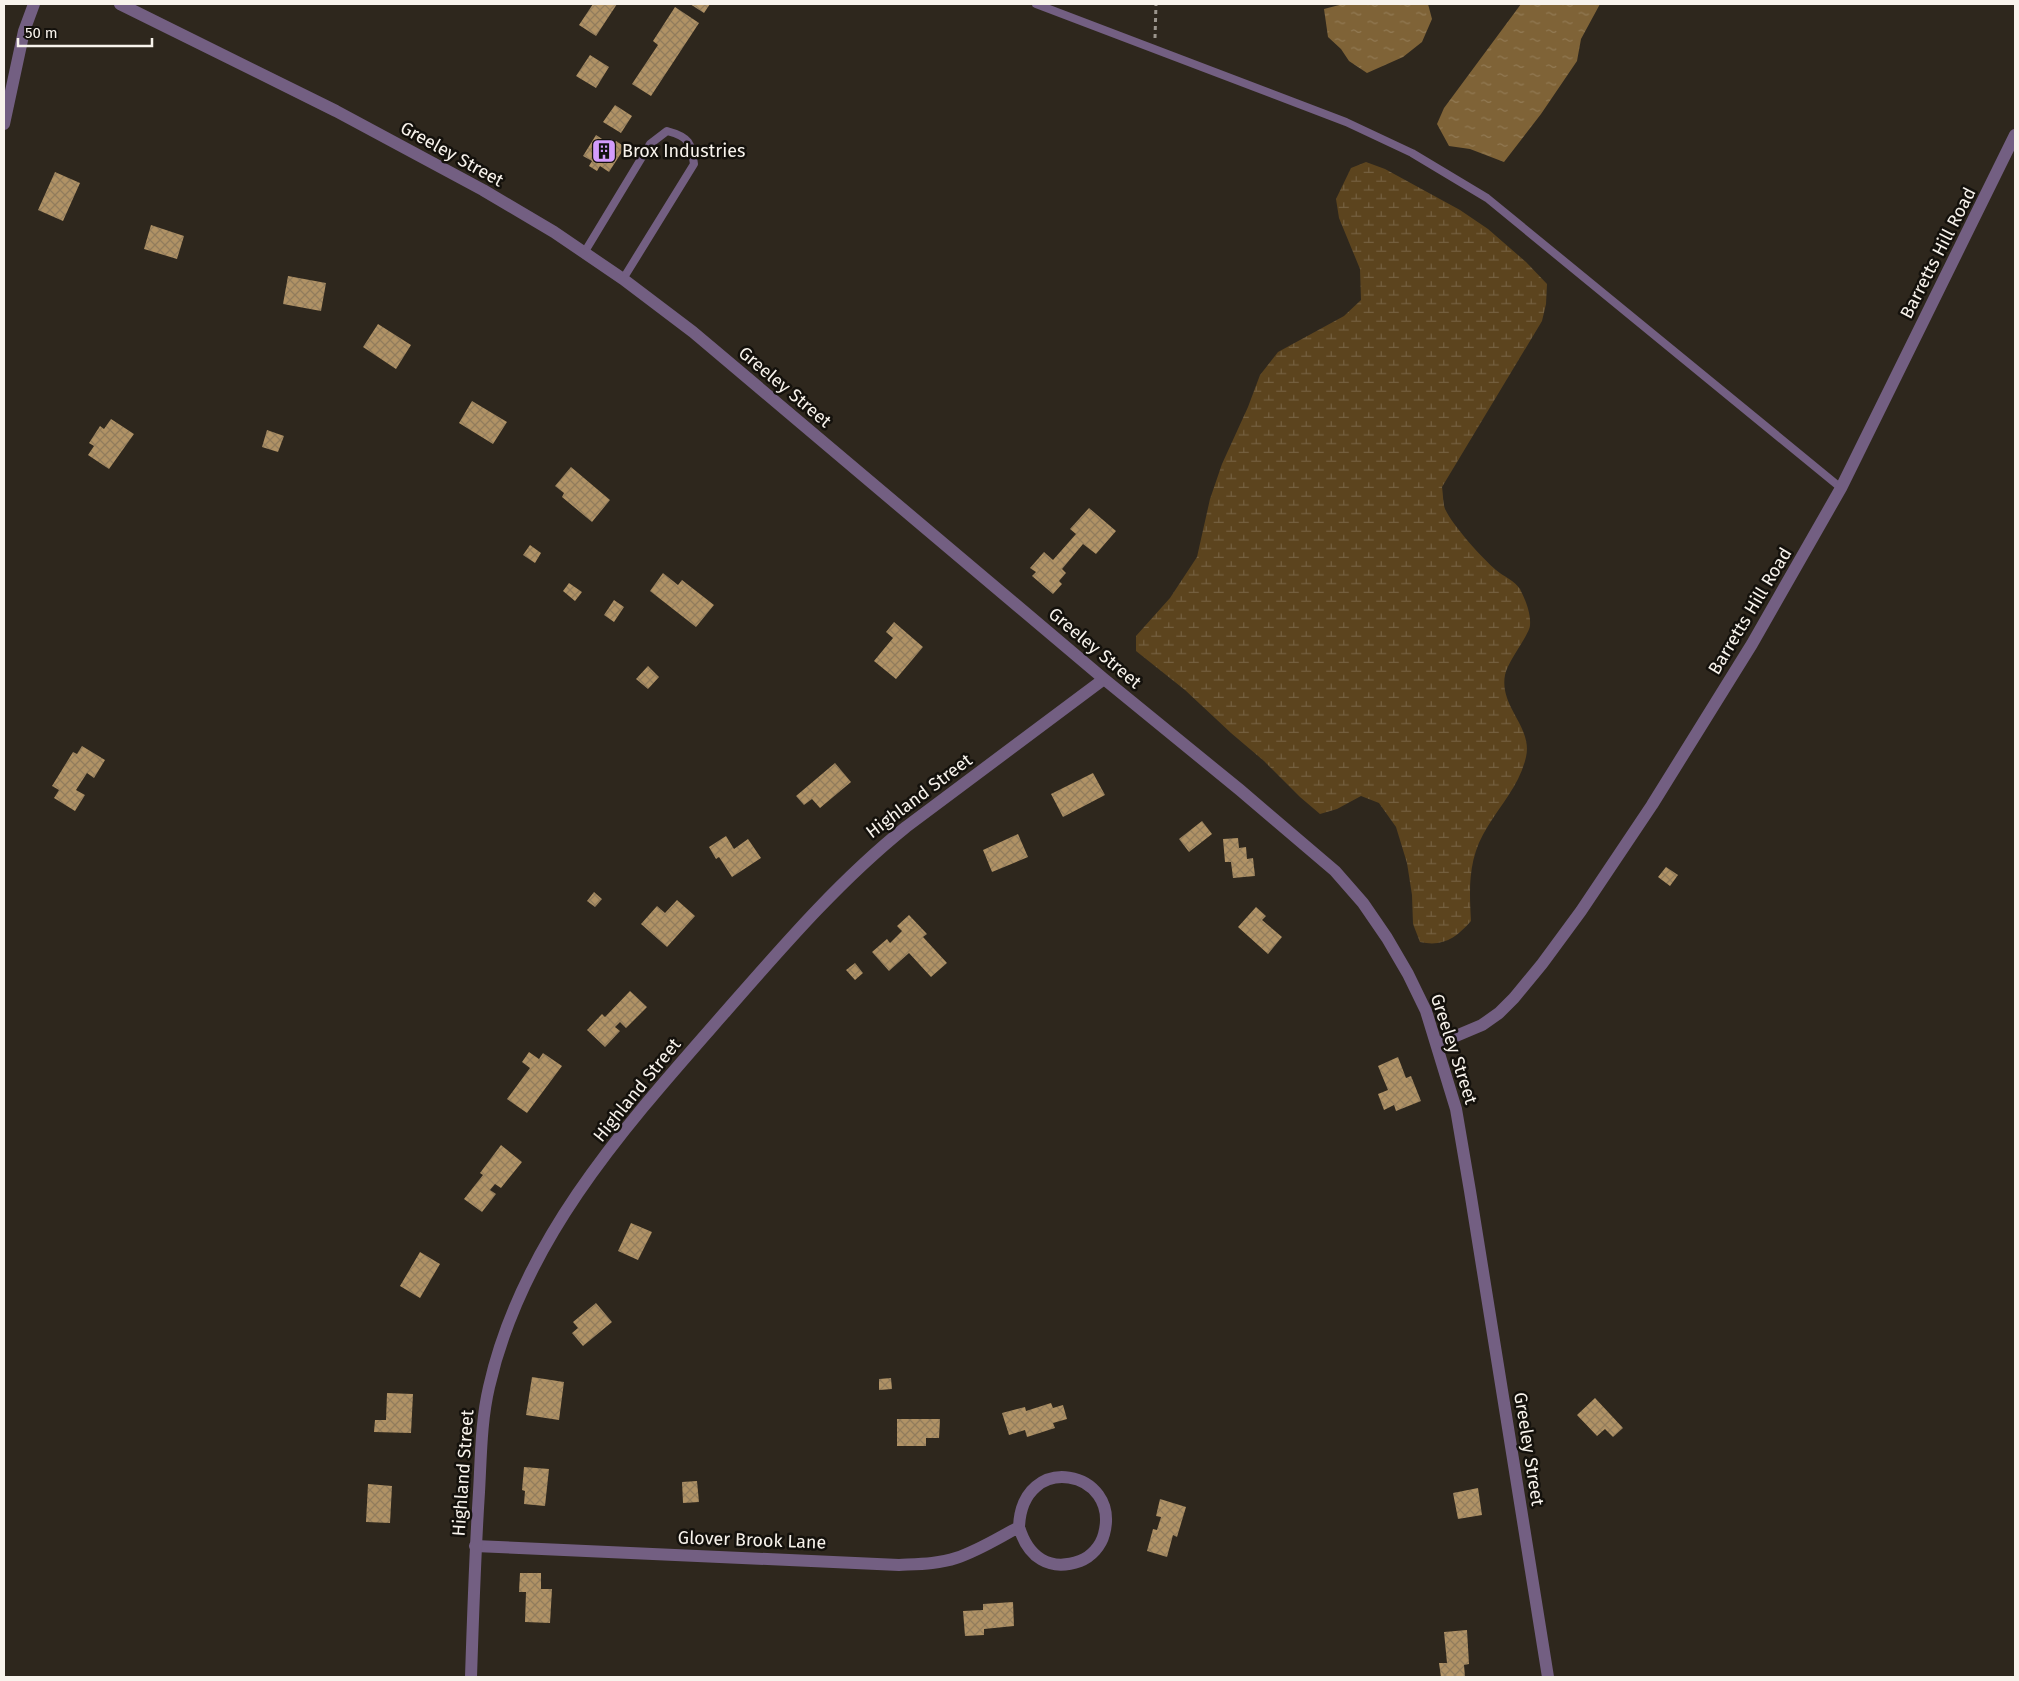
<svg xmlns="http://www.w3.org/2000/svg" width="2019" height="1681" font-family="'Fira Sans',sans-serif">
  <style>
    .wetland { fill: url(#wetland-marsh) }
    .water { fill: url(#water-ripples) }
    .building { fill: url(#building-cross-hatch) }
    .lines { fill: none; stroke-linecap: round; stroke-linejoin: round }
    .path { stroke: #9b958c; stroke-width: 3; stroke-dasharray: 4 4; stroke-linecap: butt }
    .service { stroke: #735f82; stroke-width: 8 }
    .minor { stroke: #735f82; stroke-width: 12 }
    .tertiary { stroke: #735f82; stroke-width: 12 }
    .labels { text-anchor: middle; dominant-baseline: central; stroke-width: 5; stroke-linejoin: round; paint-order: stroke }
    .poi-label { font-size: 18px; fill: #f8f3ec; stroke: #14110c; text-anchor: start }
    .street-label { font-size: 18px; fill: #f8f3ec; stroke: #14110c }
  </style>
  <defs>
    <pattern id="wetland-marsh" width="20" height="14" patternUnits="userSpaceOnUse" patternTransform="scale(1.25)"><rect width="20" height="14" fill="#5c441e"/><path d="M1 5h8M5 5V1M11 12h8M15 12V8" fill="none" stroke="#745f3f"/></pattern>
    <pattern id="water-ripples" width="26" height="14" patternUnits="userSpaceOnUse" patternTransform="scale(1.25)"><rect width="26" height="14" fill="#7f6337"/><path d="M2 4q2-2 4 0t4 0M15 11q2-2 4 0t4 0" fill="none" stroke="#927a54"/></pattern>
    <pattern id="building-cross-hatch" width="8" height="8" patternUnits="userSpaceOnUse" patternTransform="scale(1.25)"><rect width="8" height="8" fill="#b09265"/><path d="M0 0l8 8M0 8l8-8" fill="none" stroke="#917c5c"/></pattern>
  </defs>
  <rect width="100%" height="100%" fill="#2e271d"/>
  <path class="wetland" d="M1366 162 1385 169 1460 210 1488 229 1526 262 1547 284 1546 304 1542 321 1442 487C1443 493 1443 503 1445 509 1453 526 1482 558 1496 570 1503 576 1515 581 1520 589 1525 599 1531 613 1530 625 1530 634 1508 661 1505 675 1499 707 1533 727 1526 757 1520 784 1502 803 1488 826 1468 857 1469 886 1471 921 1456 938 1443 947 1420 942L1413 924 1412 895 1407 863 1396 827 1379 803 1361 796 1337 809 1320 814 1300 797 1264 761 1231 733 1185 690 1136 651V636L1170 598 1197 557 1210 499 1222 464 1248 407 1260 375 1278 352 1344 316 1361 300 1360 269 1339 218 1336 199 1351 168Z"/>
  <path class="water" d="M1343 4H1428L1432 19 1422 42 1403 57 1367 73 1349 61 1341 49 1328 37 1324 9Z
    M1521 4H1600L1581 39 1577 61 1541 114 1504 162 1470 149 1449 146 1437 124 1444 108Z"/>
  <path class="building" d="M593 4H617L596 36 579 25Z
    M690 4H710L704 13Z
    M675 7 699 23 651 96 632 84 658 45 653 41Z
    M590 55 609 67 596 88 576 76Z
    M615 105 632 116 621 133 603 122Z
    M596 135 613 146 616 141 625 147 609 172 600 166 597 171 589 166 592 161 583 156Z
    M55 172 80 183 63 221 38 210Z
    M151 225 184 236 177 259 144 249Z
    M288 276 326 283 321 311 283 304Z
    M378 324 411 345 396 369 363 347Z
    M472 401 507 422 493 444 459 423Z
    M111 419 134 434 109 469 88 455 94 446 89 443 100 426 104 429Z
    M267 430 284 436 278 452 262 447Z
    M571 467 610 500 592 522 562 497 564 493 555 486Z
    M1089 508 1116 531 1096 554 1083 544 1062 569 1066 573 1059 581 1062 584 1053 594 1032 576 1036 572 1030 568 1044 552 1053 560 1076 534 1070 529Z
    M530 545 541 553 535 563 523 555Z
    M663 573 678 585 682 580 714 605 696 627 650 591Z
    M569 583 582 592 575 601 563 591Z
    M614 600 624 607 614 622 604 615Z
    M894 622 923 647 896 679 874 661 893 638 886 632Z
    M648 666 659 677 648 689 636 679Z
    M82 746 105 760 94 778 87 773 76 790 85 795 75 811 54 798 59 790 52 786 73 752 77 754Z
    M835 763 851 782 820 808 812 799 804 805 796 796Z
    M1093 773 1105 795 1063 817 1051 794Z
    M1202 821 1212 834 1189 852 1179 839Z
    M1018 834 1028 857 992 872 983 850Z
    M726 836 734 849 748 839 761 858 732 877 719 857 716 859 709 847Z
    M1238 838 1239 848 1246 847 1247 859 1253 858 1255 876 1233 878 1231 862H1225L1223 839Z
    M1666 867 1678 875 1670 886 1658 877Z
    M594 892 602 899 595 907 587 901Z
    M677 900 695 916 667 947 641 924 657 906 665 913Z
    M1256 907 1266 916 1262 920 1282 937 1268 954 1238 927Z
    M909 915 927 934 923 937 947 963 931 977 909 953 889 971 872 952 887 939 890 943 902 931 897 926Z
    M855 963 863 973 855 980 846 970Z
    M630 991 647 1007 626 1028 620 1022 615 1027 620 1031 605 1047 587 1030 602 1014 605 1017Z
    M529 1052 539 1059 543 1053 562 1066 527 1113 507 1099 530 1068 522 1062Z
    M1398 1057 1406 1078 1411 1076 1421 1101 1396 1111 1394 1105 1384 1110 1378 1094 1388 1090 1378 1066Z
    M501 1145 522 1162 501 1188 495 1184 490 1190 496 1194 482 1212 464 1199 483 1175 480 1173Z
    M631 1223 652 1232 638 1260 618 1251Z
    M420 1252 440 1264 420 1298 400 1286Z
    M596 1303 612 1322 583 1346 572 1333 578 1328 573 1322Z
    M532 1377 564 1382 559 1420 526 1415Z
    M891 1378 892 1389 879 1390V1379Z
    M387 1393 413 1394 411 1433 374 1432 375 1420H386Z
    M1595 1398 1623 1428 1613 1437 1605 1429 1597 1436 1577 1415Z
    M1051 1403 1053 1408 1063 1405 1067 1419 1053 1423 1055 1428 1027 1437 1025 1430 1009 1435 1002 1413 1025 1407 1026 1411Z
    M897 1419H940L939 1438H926V1446H897Z
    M524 1467 549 1469 545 1506 524 1504 525 1491 522 1490Z
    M697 1481 699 1502 683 1503 682 1482Z
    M368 1484 392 1486 390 1523 366 1522Z
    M1478 1488 1482 1515 1458 1519 1453 1493Z
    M1160 1499 1186 1507 1177 1537 1173 1535 1167 1557 1147 1551 1153 1529 1157 1530 1161 1517 1156 1516Z
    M520 1573H541V1589H552L550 1623 525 1622 526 1592H519Z
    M1013 1602 1014 1626 984 1629V1635L965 1636 963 1611 983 1610V1604Z
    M1467 1630 1469 1664 1464 1665 1465 1677H1441L1439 1663H1447L1444 1632Z"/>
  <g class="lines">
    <path class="path" d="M1155 38 1156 4"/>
    <path class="service" d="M1036 4 1346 122 1412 153 1487 198 1841 488
      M584 253 650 144 667 131C690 137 691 143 694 164L623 279"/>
    <path class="minor" d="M4 124 24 31 34 4
      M1437 1044 1482 1025 1499 1013 1514 998 1542 964 1581 911 1652 805 1752 644 1841 488 2015 135
      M475 1546 899 1565C918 1564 938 1564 956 1558 978 1551 998 1538 1019 1527 1022 1450 1121 1470 1104 1534 1101 1546 1091 1557 1080 1561 1049 1572 1028 1557 1019 1527"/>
    <path class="tertiary" d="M120 4 336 111 483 190 554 232 623 279 693 332 1104 679 1240 790 1335 871 1363 903 1387 938 1408 974 1426 1011 1456 1109 1470 1191 1548 1677
      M471 1677C473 1615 475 1554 479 1492 481 1457 481 1421 489 1387 523 1237 629 1122 727 1010 784 945 839 881 906 827L1104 679"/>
  </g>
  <defs>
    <symbol id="building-square" viewBox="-11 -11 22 22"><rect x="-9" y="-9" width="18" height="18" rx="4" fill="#d39cfc" stroke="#14110c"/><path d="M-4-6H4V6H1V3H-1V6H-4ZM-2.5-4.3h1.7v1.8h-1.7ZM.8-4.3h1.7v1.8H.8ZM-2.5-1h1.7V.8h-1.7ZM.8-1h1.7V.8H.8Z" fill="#111"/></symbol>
  </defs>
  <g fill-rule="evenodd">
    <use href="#building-square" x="590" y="137" width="28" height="28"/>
  </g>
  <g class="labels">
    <g class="poi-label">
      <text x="622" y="151">Brox Industries</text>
    </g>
    <g class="street-label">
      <text transform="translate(452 154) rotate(29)">Greeley Street</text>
      <text transform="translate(1938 253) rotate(-63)">Barretts Hill Road</text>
      <text transform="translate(785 387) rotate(40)">Greeley Street</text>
      <text transform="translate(1750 611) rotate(-59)">Barretts Hill Road</text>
      <text transform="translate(1095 648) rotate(40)">Greeley Street</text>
      <text transform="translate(919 796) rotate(-37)">Highland Street</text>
      <text transform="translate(1454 1049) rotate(72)">Greeley Street</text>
      <text transform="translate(637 1090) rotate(-51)">Highland Street</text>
      <text transform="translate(1529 1449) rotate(81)">Greeley Street</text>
      <text transform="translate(463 1473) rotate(-86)">Highland Street</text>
      <text transform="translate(752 1540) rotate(2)">Glover Brook Lane</text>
    </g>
  </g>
  <rect width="2019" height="1681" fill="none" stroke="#f8f3ec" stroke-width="10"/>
  <path d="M18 38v8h134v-8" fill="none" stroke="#f8f3ec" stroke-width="2.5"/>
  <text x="25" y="38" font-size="15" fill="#f8f3ec" stroke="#14110c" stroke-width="4" paint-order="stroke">50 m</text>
</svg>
